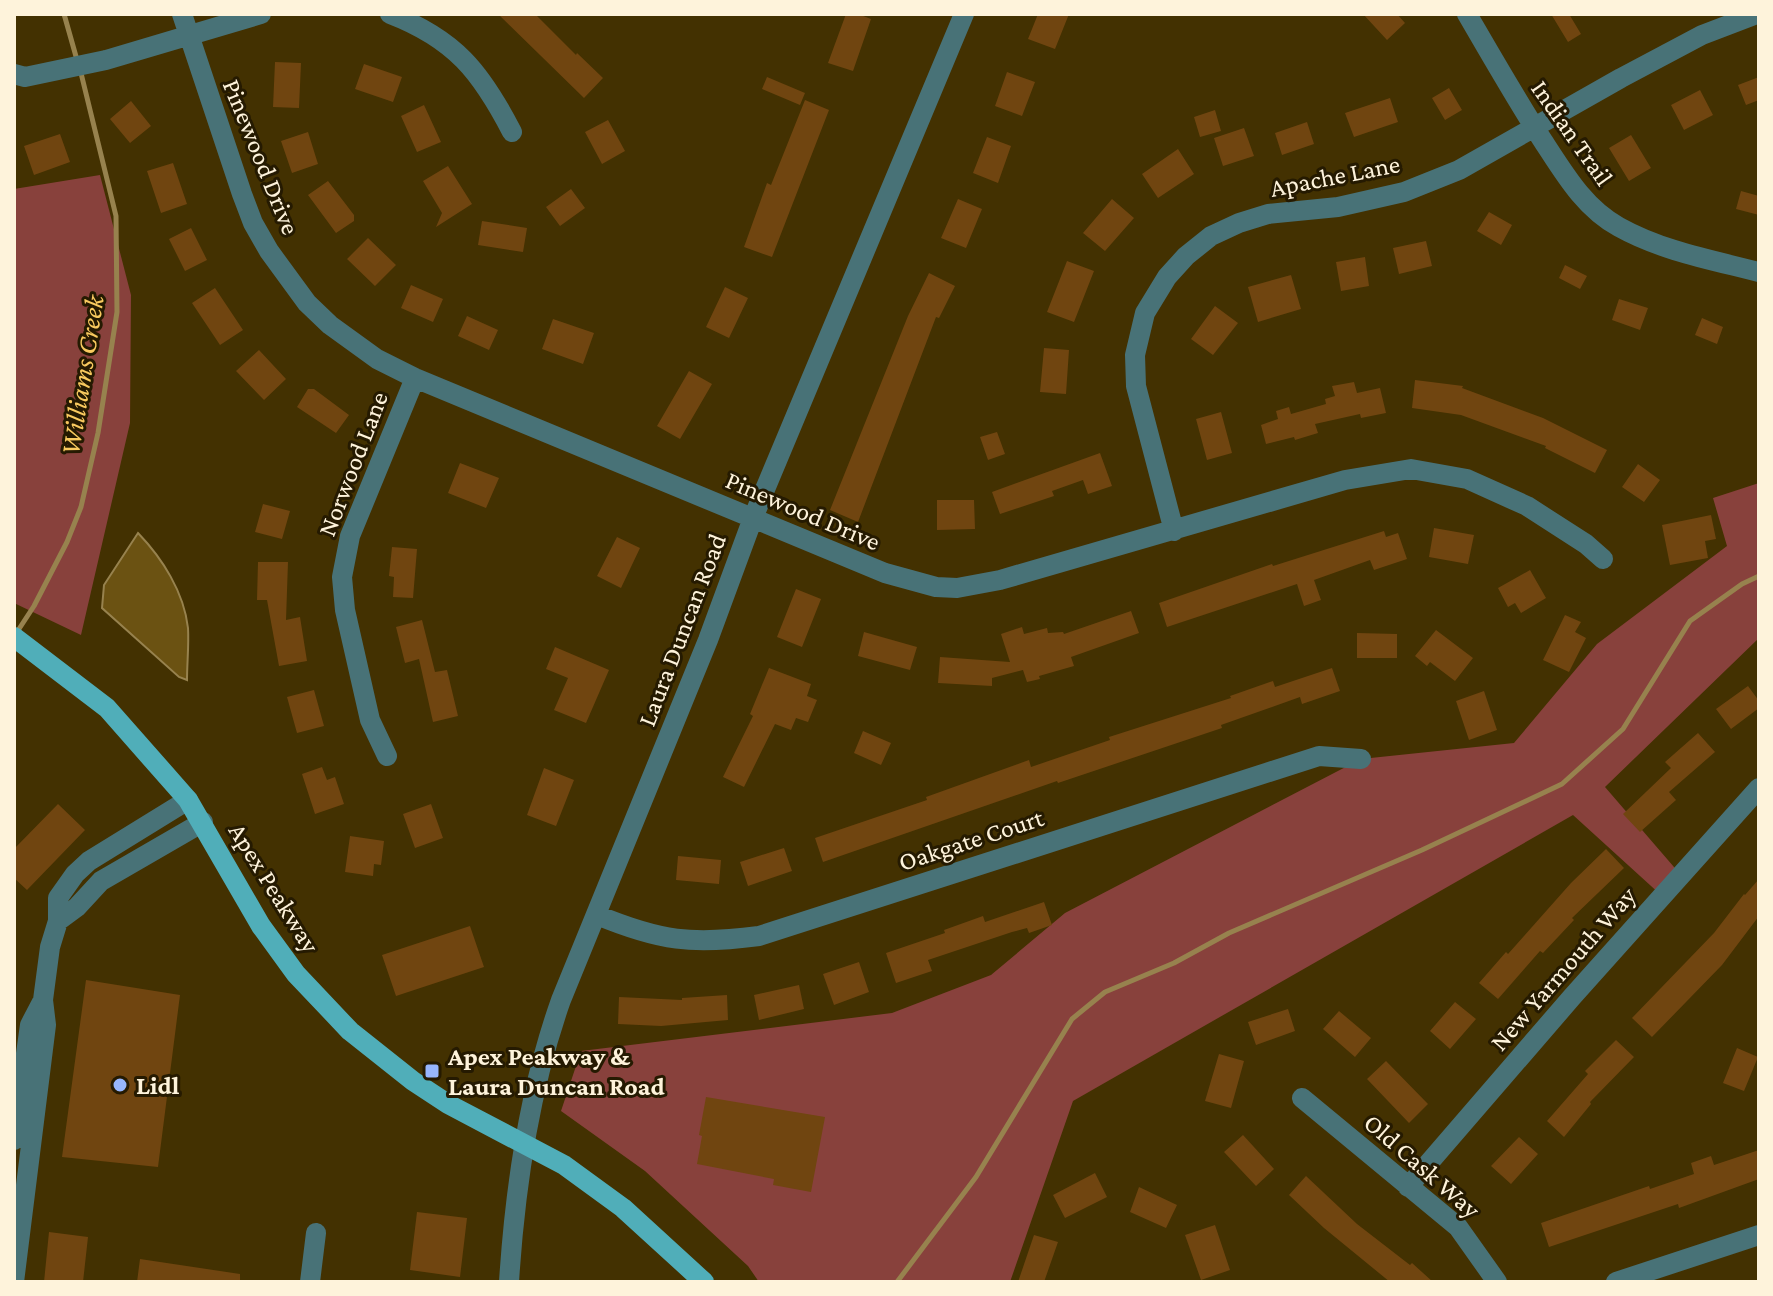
<svg xmlns="http://www.w3.org/2000/svg" width="1773" height="1296" font-family="'Crimson Pro',serif">
  <style>
    .green { fill: #88413c }
    .water { fill: #6b5212; stroke: #97824e; stroke-width: 2 }
    .lines { fill: none; stroke-linecap: round; stroke-linejoin: round }
    .stream { stroke: #97824e; stroke-width: 5 }
    .building { fill: #704510 }
    .minor { stroke: #487277; stroke-width: 20 }
    .major { stroke: #50aeb9; stroke-width: 20 }
    .poi-dot { fill: #97b6fd; stroke: #251a01; stroke-width: 3 }
    .labels { text-anchor: middle; dominant-baseline: central; stroke-width: 6; stroke-linejoin: round; paint-order: stroke }
    .street-label { font-size: 26px; fill: #fef3db; stroke: #251a01 }
    .poi-label { font-size: 26px; font-weight: bold; fill: #fef3db; stroke: #251a01; text-anchor: start }
    .water-label { font-size: 28px; font-style: italic; fill: #f9ca5f; stroke: #251a01 }
  </style>
  <rect width="100%" height="100%" fill="#433101"/>
  <path class="green" d="M100 175 131 295 130 423 81 635 14 603V189Z
    M1759 483V638L1605 787 1680 874 1662 896 1573 815 1073 1101 1010 1282H759L748 1266 645 1171 561 1111 581 1051 892 1013 991 975 1065 913 1361 759 1514 743 1597 644 1727 546 1713 498Z"/>
  <path class="water" d="M138 533C162 558 184 592 188 628 189 645 187 663 187 680L179 677 102 608 104 585Z"/>
  <g class="lines">
    <path class="stream" d="M64 14 77 60
      M17 632 34 606 67 542 81 507 98 433 117 312 116 216 80 69
      M897 1282 976 1177 1072 1019 1105 992 1174 963 1229 933 1422 850 1562 784 1623 729 1690 621 1742 584 1759 576"/>
  </g>
  <path class="building" d="M498 14H535L576 55 577 53 603 78 584 98Z
    M846 14H858L871 19 853 71 828 63Z
    M1038 14H1069L1055 49 1028 39Z
    M1363 14H1397L1405 23 1387 40Z
    M1551 14H1569L1581 34 1568 42Z
    M275 62 301 63 299 108 273 107Z
    M364 64 402 77 393 102 355 89Z
    M1007 72 1035 82 1022 116 995 106Z
    M767 77 805 93 800 105 762 89Z
    M1759 77V100L1746 105 1738 85Z
    M1449 88 1462 110 1445 120 1432 98Z
    M1700 90 1713 115 1684 130 1671 105Z
    M1390 98 1398 122 1354 137 1345 113Z
    M805 100 829 110 772 257 744 247 767 183 771 185Z
    M131 101 151 126 130 143 110 119Z
    M424 105 441 142 417 152 401 116Z
    M1215 110 1221 131 1200 137 1194 117Z
    M608 120 625 151 602 164 585 132Z
    M1307 122 1314 144 1282 155 1275 133Z
    M1244 128 1254 156 1223 166 1214 138Z
    M308 132 318 164 292 173 281 141Z
    M60 134 70 162 34 175 24 146Z
    M1631 135 1651 168 1629 181 1609 148Z
    M987 137 1011 146 998 183 973 173Z
    M1178 149 1194 174 1158 198 1142 174Z
    M173 163 187 204 161 213 147 171Z
    M448 166 472 204 436 227 442 213 423 181Z
    M328 181 354 215V221L336 233 308 195Z
    M571 189 585 208 560 226 546 207Z
    M1741 191 1759 196V215L1736 209Z
    M958 199 982 209 966 248 941 238Z
    M1112 199 1134 218 1105 251 1083 233Z
    M1489 212 1512 225 1501 245 1477 231Z
    M482 221 527 228 523 252 478 245Z
    M191 228 207 260 185 271 169 239Z
    M368 238 396 265 375 286 347 259Z
    M1426 241 1432 266 1399 274 1393 248Z
    M1365 257 1369 286 1341 291 1336 262Z
    M1067 261 1094 271 1074 322 1047 312Z
    M1565 265 1587 276 1580 289 1559 278Z
    M929 273 955 286 939 318 936 317 858 522 830 510 908 316Z
    M1291 275 1301 309 1258 322 1248 287Z
    M411 285 443 299 433 322 401 308Z
    M725 287 748 298 729 338 706 327Z
    M215 288 243 330 220 345 192 303Z
    M1619 299 1648 308 1640 330 1612 320Z
    M1215 306 1238 323 1213 355 1191 339Z
    M467 316 498 330 489 350 458 336Z
    M1702 318 1723 327 1717 344 1695 335Z
    M553 319 594 333 583 364 542 349Z
    M1044 348 1069 350 1066 394 1040 392Z
    M259 350 286 379 264 400 236 371Z
    M689 371 712 384 680 439 657 426Z
    M1415 380 1463 386 1462 388 1543 418 1607 450 1595 473 1545 448 1546 446 1461 415 1412 408Z
    M1354 382 1357 393 1380 388 1386 413 1361 418 1360 414 1315 424 1318 433 1295 440 1294 437 1266 444 1261 425 1278 419 1276 411 1289 407 1291 414 1326 404 1325 399 1335 396 1332 386Z
    M308 389H314L349 415 336 433 297 407Z
    M1221 412 1232 453 1207 460 1196 419Z
    M997 432 1005 454 988 460 980 437Z
    M1100 453 1112 486 1088 494 1083 480 1052 491 1054 496 1000 514 992 492Z
    M460 463 499 478 486 508 448 493Z
    M1638 464 1660 480 1644 502 1622 487Z
    M937 500H974L975 529 937 530Z
    M263 504 290 511 282 539 255 532Z
    M1711 515 1716 539 1705 541 1708 558 1670 565 1662 525Z
    M1434 528 1474 535 1468 564 1429 557Z
    M1384 531 1386 537 1398 533 1407 559 1374 570 1370 560 1314 580 1321 600 1304 606 1297 584 1167 627 1159 603 1272 564 1273 566Z
    M617 537 640 548 621 588 597 576Z
    M392 547 417 549 413 598 393 597 394 577 389 576Z
    M258 562H288L286 620 300 617 307 661 279 666 267 600H257Z
    M1530 570 1546 598 1521 613 1515 603 1508 607 1498 588Z
    M796 589 821 599 802 647 777 637Z
    M1131 611 1139 633 1071 657 1074 666 1039 676 1040 679 1027 682 1023 670 992 678V686L938 683 940 657 1010 662 1001 634 1022 627 1024 634 1047 628 1048 633 1063 632 1064 634Z
    M1565 615 1581 622 1575 632 1586 638 1569 672 1543 660Z
    M422 620 435 672 447 670 458 716 433 722 419 659 405 663 396 627Z
    M1436 630 1473 658 1455 681 1430 662 1427 666 1415 656Z
    M864 632 917 647 910 670 858 656Z
    M1357 633 1397 634V658H1357Z
    M555 647 609 670 586 723 554 710 568 678 546 669Z
    M769 668 811 684 807 696 817 700 808 722 796 718 791 730 775 724 744 787 723 777 753 716 750 714Z
    M1332 668 1340 691 1302 704 1300 697 1221 725 1222 728 1058 783 1057 781 823 862 815 838 927 800 926 797 1029 760 1031 767 1110 740 1109 737 1231 698 1230 696 1273 681 1275 687Z
    M1748 686 1759 701V708L1731 729 1716 709Z
    M314 690 324 726 297 733 287 697Z
    M1484 691 1497 730 1469 740 1456 701Z
    M863 731 891 743 881 765 854 753Z
    M1698 733 1715 752 1669 792 1676 800 1640 832 1623 814 1671 768 1665 762Z
    M322 767 327 780 335 777 344 804 315 814 302 774Z
    M544 768 574 780 556 826 527 815Z
    M58 804 85 830 27 890 14 878V849Z
    M431 804 443 838 415 848 403 814Z
    M350 836 384 841 381 865 374 864 373 876 345 872Z
    M784 848 792 871 748 886 740 862Z
    M1606 849 1624 868 1572 918 1574 920 1543 953 1540 951 1498 999 1479 983 1506 952 1508 954 1571 883Z
    M678 856 721 860 719 884 676 880Z
    M1759 879V916L1722 965 1652 1037 1632 1018 1714 933 1744 894 1745 895Z
    M1044 902 1052 925 1029 933 1027 928 1012 932 928 960 932 971 896 983 886 953 945 933 944 930 983 916 985 922Z
    M470 926 484 967 396 996 382 955Z
    M859 962 869 992 834 1005 823 974Z
    M86 980 180 995 158 1167 62 1157Z
    M799 985 804 1009 759 1020 754 995Z
    M727 995 728 1020 661 1026 618 1024 619 997 682 1000V998Z
    M1455 1002 1476 1019 1450 1049 1430 1031Z
    M1288 1009 1295 1031 1256 1045 1248 1022Z
    M1339 1011 1371 1038 1355 1057 1323 1029Z
    M1616 1040 1634 1057 1590 1102 1591 1104 1564 1137 1547 1121 1588 1074 1585 1071Z
    M1737 1048 1758 1057 1744 1091 1723 1083Z
    M1219 1054 1244 1061 1231 1108 1205 1101Z
    M1386 1061 1428 1104 1409 1123 1367 1079Z
    M706 1097 825 1117 811 1192 773 1185 774 1179 697 1164 702 1136 699 1135Z
    M1243 1135 1274 1169 1256 1186 1224 1152Z
    M1519 1137 1538 1154 1511 1184 1491 1166Z
    M1759 1150V1179L1679 1208 1678 1204 1549 1247 1541 1223 1649 1186 1650 1189 1694 1174 1691 1163 1711 1156 1714 1165Z
    M1095 1173 1107 1197 1065 1218 1053 1195Z
    M1306 1176 1357 1224 1410 1265 1412 1263 1433 1282H1390L1324 1228 1289 1195Z
    M1139 1187 1177 1205 1166 1228 1130 1212Z
    M417 1212 467 1218 460 1277 410 1270Z
    M1215 1225 1230 1270 1201 1280 1185 1235Z
    M49 1232 88 1237 83 1282H44Z
    M1034 1235 1058 1242 1044 1282H1018Z
    M140 1259 240 1274V1282H137Z"/>
  <g class="lines">
    <path class="minor" d="M182 14 242 194 253 223 269 251 307 303 330 325 377 359 415 378 885 573 936 587 957 588 1000 580 1345 480 1411 469 1467 479 1527 506 1586 544 1603 559
      M390 14C455 39 481 72 512 132
      M1467 14C1492 57 1516 99 1543 141 1564 173 1584 208 1619 227 1662 251 1712 260 1759 272
      M14 74 25 77 106 60 261 14
      M1174 531 1136 386 1135 355 1145 313 1167 277 1186 256 1211 236 1239 223 1268 214 1338 207 1404 192 1459 170 1621 78 1702 35 1757 14
      M387 756 370 720 345 610 342 577 350 536 415 378
      M597 915C660 941 692 945 759 936L1319 756 1361 759
      M58 921 77 907 101 881 203 822
      M1302 1098 1458 1227 1497 1282
      M14 1140 30 1025 43 1000
      M1408 1187 1572 997 1759 788
      M14 1282 46 1025 43 1000 50 947 58 921V898L75 874 89 861 188 800
      M310 1282 316 1233
      M509 1282C515 1187 529 1090 561 1000L708 640 753 518 964 14
      M1616 1282 1759 1235"/>
    <path class="major" d="M14 637 107 708 188 800 261 926 296 974 350 1031 413 1081 448 1104 564 1165 623 1208 704 1282"/>
  </g>
  <g class="poi-dot">
    <rect x="424" y="1063" width="16" height="16" rx="4"/>
    <circle cx="120" cy="1085" r="8"/>
  </g>
  <g class="labels">
    <g class="street-label">
      <text transform="translate(1572 133) rotate(55)">Indian Trail</text>
      <text transform="translate(261 157) rotate(68)">Pinewood Drive</text>
      <text transform="translate(1335 176) rotate(-11)">Apache Lane</text>
      <text transform="translate(353 464) rotate(-69)">Norwood Lane</text>
      <text transform="translate(803 511) rotate(23)">Pinewood Drive</text>
      <text transform="translate(682 630) rotate(-69)">Laura Duncan Road</text>
      <text transform="translate(971 840) rotate(-18)">Oakgate Court</text>
      <text transform="translate(274 888) rotate(58)">Apex Peakway</text>
      <text transform="translate(1563 969) rotate(-49)">New Yarmouth Way</text>
      <text transform="translate(1422 1166) rotate(41)">Old Cask Way</text>
    </g>
    <g class="poi-label">
      <text x="448" y="1056">Apex Peakway &amp;<tspan x="448" dy="30">Laura Duncan Road</tspan></text>
      <text x="136" y="1085">Lidl</text>
    </g>
    <g class="water-label">
      <text transform="translate(82 375) rotate(-81)">Williams Creek</text>
    </g>
  </g>
  <rect width="1773" height="1296" fill="none" stroke="#fef3db" stroke-width="32"/>
</svg>
